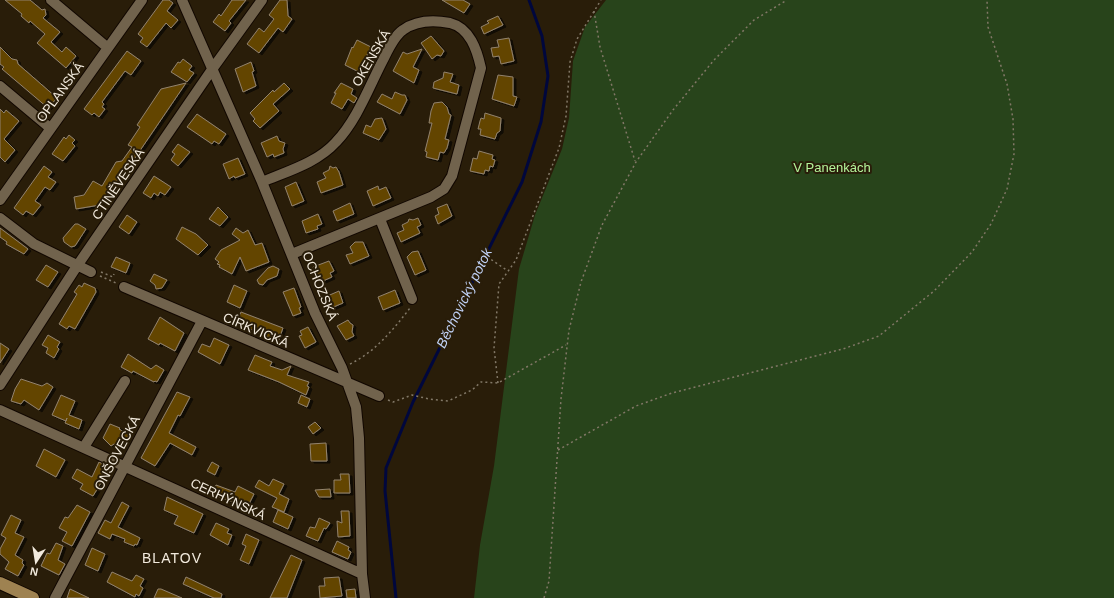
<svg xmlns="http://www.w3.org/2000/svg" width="1114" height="598" font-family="Arial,sans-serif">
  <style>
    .green { fill: #28441b }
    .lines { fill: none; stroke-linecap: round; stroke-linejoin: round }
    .stream { stroke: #00073d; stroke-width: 3 }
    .building { fill: #634406; stroke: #92836d; filter: url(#shadow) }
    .street-casing { stroke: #110700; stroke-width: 12 }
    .primary-casing { stroke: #110700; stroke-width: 14 }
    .path { stroke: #827867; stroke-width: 1.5; stroke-dasharray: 2 3; stroke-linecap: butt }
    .street { stroke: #71634d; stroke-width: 10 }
    .primary { stroke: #9e8251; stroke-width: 12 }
    .labels { text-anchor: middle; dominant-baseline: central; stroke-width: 4; stroke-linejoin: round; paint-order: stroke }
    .street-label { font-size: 13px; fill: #f2eadd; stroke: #291d09 }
    .park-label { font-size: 13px; fill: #b4f39a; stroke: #291d09 }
    .water-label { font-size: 14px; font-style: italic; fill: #c0d1f5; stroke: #291d09 }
    .neighbourhood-label { font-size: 14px; letter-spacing: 1px; fill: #f2eadd; stroke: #291d09 }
  </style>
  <defs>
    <filter id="shadow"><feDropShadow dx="3" dy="2" stdDeviation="0" flood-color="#0009"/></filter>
  </defs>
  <rect width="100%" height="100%" fill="#291d09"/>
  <path class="green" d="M606 0H1114V598H474L480 545 494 466 519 269 535 215 562 149 569 118 573 61 585 27Z"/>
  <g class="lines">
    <path class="stream" d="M396 598 385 491 386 468 413 402 522 182 541 122 548 76 542 36 529 0"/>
  </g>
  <path class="building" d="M5 0H30L42 10 45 9 46 15 43 18 60 32 51 42 62 52 66 47 76 56 66 68 37 43 45 34 30 21 29 23 21 16 22 14Z
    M163 0H169L173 3 167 11 178 20 171 28 166 23 147 47 140 42 143 38 138 34Z
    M232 0H246L229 21 231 23 225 31 213 22 219 14 221 16Z
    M280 0H287L288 16 292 19 283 32 278 28 259 53 247 44 259 28 264 32 274 19 269 15Z
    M442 0H463L470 4 464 13Z
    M498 16 503 25 484 34 481 27 489 23 487 21Z
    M431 36 444 51 441 56 437 55 432 59 421 43Z
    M509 38 514 61 501 64 499 56 493 57 491 48 499 47 497 40Z
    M357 40 371 47 367 55 368 56 359 72 345 65 352 47 353 48Z
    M0 47 12 59 17 60 18 64 57 98 48 108 2 69 4 67 0 64Z
    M422 49 413 67 419 70 414 83 393 71 403 52 407 54Z
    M127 51 141 61 131 75 125 71 102 102 104 104 102 107 105 109 99 117 94 113 92 115 84 109Z
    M183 59 192 66 189 70 194 73 187 82 171 72 178 62 180 63Z
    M251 62 254 71 252 72 256 86 243 92 235 69Z
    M444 72 453 74 450 82 459 85 457 94 433 88 434 82 443 78Z
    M498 75 513 77V96L517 97 514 106 492 99Z
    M186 83 122 177 118 179 107 200 105 198 100 205 76 209 74 197 84 195 93 181 102 186 116 162 122 161 132 147 128 145 140 127 137 125 161 89Z
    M284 83 290 89 273 104 279 111 260 128 253 121 255 119 250 113 273 90 274 92Z
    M341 83 353 89 351 94 357 98 354 103 348 99 342 109 331 103 336 93H334Z
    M395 92 402 95H405L407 100 400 114 377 102 382 94 392 99Z
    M442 102 447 107 449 114 451 115 445 139 449 140 447 148 444 153 440 152 438 160 426 157 427 152 425 151 432 123H429L431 111 434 103Z
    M0 109 4 113 6 110 19 121 4 139 15 150 5 162 0 157Z
    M485 113 501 118 500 131 497 133 495 139 480 135 481 129H478L480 121 481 118 484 119Z
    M197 114 226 134 219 144 214 141 212 144 187 127Z
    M382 118 386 129 379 140 363 133 366 125 371 127 375 119Z
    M69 135 75 140 72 143 75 146 63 161 52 154 64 137 66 139Z
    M277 136 279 141 285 143 283 149 284 153 274 157 273 154 267 157 261 143Z
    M178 144 190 152 178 166 171 160 175 154 172 152Z
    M479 151 493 155 492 159 495 160 493 167 490 166 489 171 485 170 484 174 470 171 473 158 477 159Z
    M238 158 245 174 235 178 234 176 229 179 223 164Z
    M44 166 52 172 48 177 56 182 50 190 45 187 35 201 41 205 33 215 26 211 23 215 14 208Z
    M330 166 333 168 336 167 339 172 343 185 321 193 317 182 326 178 323 173 329 170Z
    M154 176 171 187 165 195 160 192 158 196 154 193 151 198 143 193Z
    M296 182 304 201 292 206 285 187Z
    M378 186 379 190 386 187 391 198 373 206 367 191Z
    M350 203 354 214 337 221 333 211Z
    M447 204 452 216 438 224 435 216 439 214 437 208Z
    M218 207 228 217 220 226 209 219Z
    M318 214 322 224 317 226 318 229 306 233 302 221Z
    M127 215 137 222 129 234 119 227Z
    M418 218 421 225 417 227 420 233 401 242 397 233 404 230 402 225 408 222 409 219 413 220Z
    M75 224H78L86 229 75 246 71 247 64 242 63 238Z
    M182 227 196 234 208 245 198 255 176 239Z
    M0 228 28 249 24 254 6 244 7 242 0 237Z
    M236 228 243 233 248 230 255 245 262 243 269 262 246 271 240 257 232 274 219 267 220 265 217 264 219 262 215 259 221 250 240 240 232 234Z
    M355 242H363L369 256 350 264 346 255 353 253 350 247Z
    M418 251 426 270 415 275 407 257 412 252Z
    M116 257 130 263 126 273 111 267Z
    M329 261 334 271 330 273 332 277 323 281 321 276 317 278 313 267Z
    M46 265 58 272 48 287 36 280Z
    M273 266 279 269 277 276 267 280 263 285 259 284 257 280 268 268Z
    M154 274 167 280 162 288 156 289 155 285 150 281Z
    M84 283 95 288 96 292 75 329 69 326 67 329 59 324 77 294 74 292 79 285 82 287Z
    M234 285 247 291 240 308 227 302Z
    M294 288 301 307 299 308 301 313 293 316 283 292Z
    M395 290 400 303 383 310 378 297Z
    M339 291 343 303 329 309 325 297Z
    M241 312 283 328 278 342 248 328 249 326 237 321Z
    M160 317 184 333 175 351 160 343 159 345 148 339Z
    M348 320 350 323 353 325 352 332 354 336 346 340 337 326Z
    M308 327 316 342 305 348 299 336 302 335 300 331Z
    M48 335 60 342 57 347 59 349 54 358 46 353 48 348 42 345Z
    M214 338 229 345 220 364 198 352 202 344 210 347Z
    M0 343 9 349 0 363Z
    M128 354 151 369 156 365 164 370 157 382 155 381 154 382 133 371 132 373 121 367Z
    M255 355 272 362 270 366 282 370 291 366 287 375 309 382 307 386 309 387 306 395 279 382 248 370Z
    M21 379 42 386 47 383 53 387 39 410 24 400 21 404 11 401 15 389Z
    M177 392 190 397 180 416 178 415 169 433 196 447 192 455 170 443 155 466 141 458Z
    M61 395 75 401 69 415 82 420 79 429 65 423 67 418 66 421 52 415Z
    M301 395 310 399 307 407 298 403Z
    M315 422 321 428 313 434 308 427Z
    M110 424 120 428 119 429 129 435 122 448 114 444 111 446 103 438Z
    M326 443 327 461H311L310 444Z
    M44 449 65 460 56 477 36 466Z
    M99 462 110 468 93 496 80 489 83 484 72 478 77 469 92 477Z
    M212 462 219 466 215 475 207 471Z
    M340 474H349L350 493H334V480H341Z
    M273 479 284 484 279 494 289 499 284 512 272 507 277 498 255 487 259 480 269 486Z
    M216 485 235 492 238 486 254 494 247 508 212 494Z
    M330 489 331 497H319L315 490Z
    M167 497 203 514 194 533 174 524 178 516 164 510Z
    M122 502 129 506 118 527 140 538 137 545 135 544 134 546 124 542 125 539 112 534 110 539 98 533 105 520 111 523Z
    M77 505 90 512 72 546 62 541 67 532 59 528 65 517 68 518Z
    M278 510 293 517 288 529 273 522Z
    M341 511H349L350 536 338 537 337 521 342 523Z
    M11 515 21 520 15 533 24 537 15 555 23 560 22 563 24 565 18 576 5 569 9 562 0 554V549L6 538 1 535Z
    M319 518 330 523 326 529 324 528 318 541 306 536 310 527 315 528Z
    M216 523 229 529 227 533 232 535 228 545 210 535Z
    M246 534 259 540 249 564 240 560 246 546 242 544Z
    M337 541 349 547 348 550 351 552 348 559 332 552Z
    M56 543 63 546 58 560 65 564 59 575 41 566 47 553 50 554Z
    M92 548 105 554 98 571 85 565Z
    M291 555 302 560 287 598H270Z
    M112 572 132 581 136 575 144 579 140 586 143 588 139 596 136 594 135 597 107 582Z
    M186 577 222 594 221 598H214L183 584Z
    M339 577 342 596 320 598 319 586H325L324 578Z
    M70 589 89 598H67Z
    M158 589H161L182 598H154Z
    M355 589 356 598H347L346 590Z"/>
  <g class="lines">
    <defs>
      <path id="street" d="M51 0 108 48
        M182 0 262 182 315 313 342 368 356 407 359 438 362 574 365 598
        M0 86 50 128
        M262 182C288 171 317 163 336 142 357 120 369 87 383 60 388 50 394 36 403 30 417 20 434 20 450 23 470 28 477 50 481 68L452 176 444 189 431 197 292 254
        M0 200 142 0
        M0 218 34 244 91 272
        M380 219 412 299
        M124 287 379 396
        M0 385 77 266 213 68 262 0
        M0 410 362 574
        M84 447 125 381
        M55 598 202 321"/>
      <path id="primary" d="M0 583 33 598"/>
    </defs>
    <use href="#street" class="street-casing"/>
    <use href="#primary" class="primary-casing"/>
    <path class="path" d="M594 11 600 47 635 161
      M483 254 508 271
      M101 272 113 277 114 274
      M100 276 116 283
      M350 364C375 352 393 330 410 308
      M498 383 494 348 499 284 516 260 559 148 566 116 570 62 577 39 601 0
      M388 400 393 402 412 395 429 399 448 401 472 390 481 382 498 383 566 345
      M558 450 636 406 672 393 843 349 879 336 934 291 972 252 991 224 1007 189 1014 154 1013 119 1007 84 988 27 987 0
      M544 598 549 581 561 399 569 330 581 282 602 225 636 162 673 110 714 60 754 20 787 0"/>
    <use href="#street" class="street"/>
    <use href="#primary" class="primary"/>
  </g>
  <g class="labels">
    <g class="street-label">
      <text transform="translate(371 58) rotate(-60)">OKENSKÁ</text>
      <text transform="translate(60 92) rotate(-54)">OPLANSKÁ</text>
      <text transform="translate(118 184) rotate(-56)">CTINĚVESKÁ</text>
      <text transform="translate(320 286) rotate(68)">OCHOZSKÁ</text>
      <text transform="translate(256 330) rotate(23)">CÍRKVICKÁ</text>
      <text transform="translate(117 453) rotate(-62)">ONŠOVECKÁ</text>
      <text transform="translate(228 499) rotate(25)">CERHÝNSKÁ</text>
    </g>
    <g class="park-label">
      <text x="832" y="167">V Panenkách</text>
    </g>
    <g class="water-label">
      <text transform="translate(464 298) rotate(-64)">Běchovický potok</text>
    </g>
    <g class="neighbourhood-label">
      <text x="172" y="558">BLATOV</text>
    </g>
  </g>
  <g transform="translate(36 562) rotate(192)" stroke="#291d09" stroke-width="3" paint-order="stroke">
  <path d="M0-3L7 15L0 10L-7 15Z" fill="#f2eadd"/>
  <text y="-6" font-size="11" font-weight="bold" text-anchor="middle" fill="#f2eadd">N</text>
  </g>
</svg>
